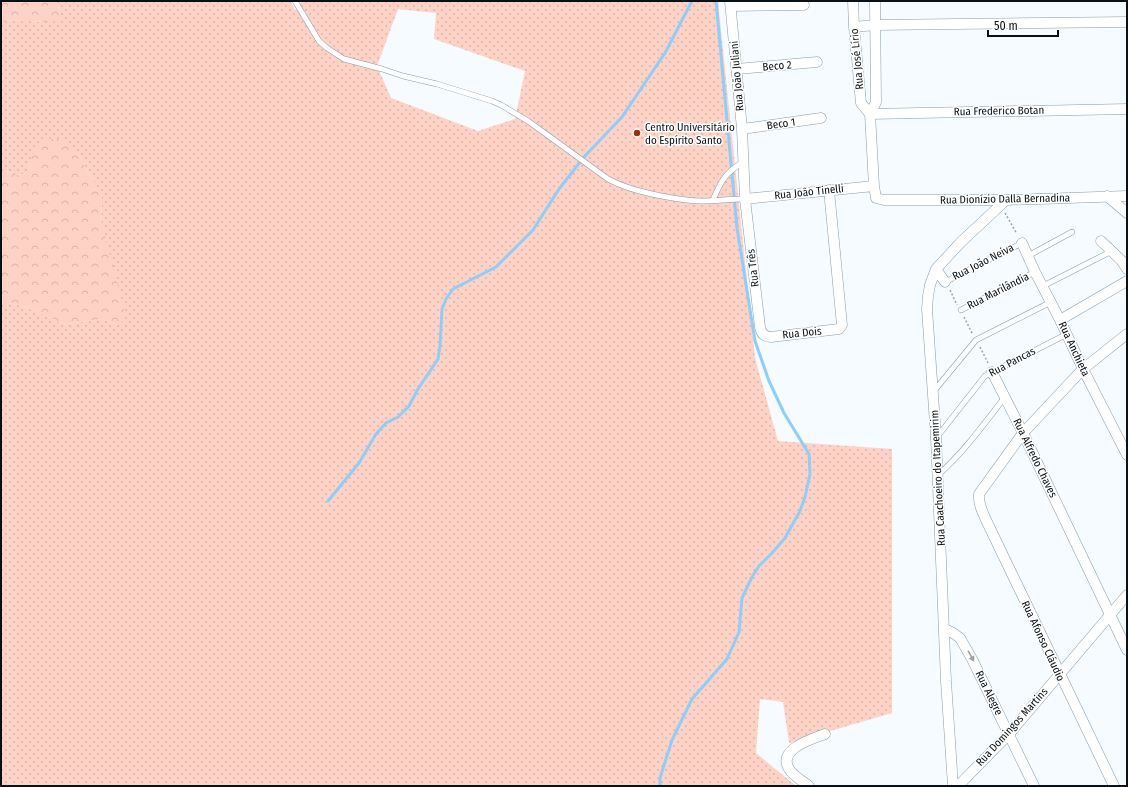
<svg xmlns="http://www.w3.org/2000/svg" width="1128" height="787" font-family="'Fira Sans Condensed',sans-serif">
  <style>
    .grass { fill: url(#grass-dots); fill-rule: evenodd }
    .forest { fill: url(#forest-crowns) }
    .lines { fill: none; stroke-linecap: round; stroke-linejoin: round }
    .stream { stroke: #8ccefc; stroke-width: 3 }
    .lane-casing { stroke: #829caf; stroke-width: 6 }
    .street-casing { stroke: #829caf; stroke-width: 11 }
    .path { stroke: #9ca3a8; stroke-width: 1.5; stroke-dasharray: 2 2; stroke-linecap: butt }
    .lane { stroke: #fff; stroke-width: 5 }
    .street { stroke: #fff; stroke-width: 10 }
    .oneway { fill: #9ca0a3 }
    .poi-dot { fill: #98310d; stroke: #fff; stroke-width: 1.5 }
    .labels { text-anchor: middle; dominant-baseline: central; stroke-width: 3; stroke-linejoin: round; paint-order: stroke }
    .street-label { font-size: 11px; fill: #081118; stroke: #fff }
    .poi-label { font-size: 11px; fill: #081118; stroke: #fff; text-anchor: start }
  </style>
  <defs>
    <pattern id="grass-dots" width="8" height="8" patternUnits="userSpaceOnUse"><rect width="8" height="8" fill="#fed3c6"/><path d="M2 2h.1M6 6h.1" fill="none" stroke="#d8b4a9" stroke-width="1.8" stroke-linecap="round"/></pattern>
    <pattern id="forest-crowns" width="20" height="18" patternUnits="userSpaceOnUse"><rect width="20" height="18" fill="#fed3c6"/><path d="M2 6a3 3 0 1 1 6 0M12 15a3 3 0 1 1 6 0" fill="none" stroke="#d8b4a9"/></pattern>
  </defs>
  <rect width="100%" height="100%" fill="#f5fbff"/>
  <path class="grass" d="M56 1H291L295 10 302 1H718L755 358 778 441 892 449V713L789 743 783 702 760 699 756 753 796 786H1V301L26 307 59 322 67 324 102 319 118 325 101 220 102 199 92 178 83 163 80 156 30 161 29 169 24 174 17 175 6 171H1V22L10 20 48 22 60 11ZM398 9 436 13 434 39 525 71 515 119 478 131 391 98 377 66Z"/>
  <path class="forest" d="M1 1H56L63 20 48 22 10 20 1 22Z
    M52 139H58L67 143 75 150 80 156 83 163 101 193 102 199 101 220 124 309 122 325H118L102 319 67 324 59 322 26 307 1 301V171H6L17 175 24 174 29 169 30 161 39 143Z"/>
  <g class="lines">
    <path class="stream" d="M328 501 359 463 376 434 386 423 398 417 409 406 418 389 438 359 440 346 442 309 446 299 453 289 496 267 533 230 559 189 584 157 622 117 665 53 692 1
      M660 786V778L672 740 692 699 727 659 739 632 742 598 752 577 759 566 772 553 785 538 800 511 805 497 810 474 809 454 784 413 769 381 755 341 737 228 716 1"/>
    <defs>
      <path id="lane" d="M295 1 319 41 327 48 344 59 382 69 403 76 437 84 492 101 501 105 528 121 608 179C627 189 646 193 667 197 678 199 690 201 701 201 716 201 730 199 745 199
        M713 200C721 181 725 173 743 162
        M1028 256 1072 232
        M945 282 1022 243
        M1043 286 1112 251
        M961 310 1035 272
        M934 391 976 340 1051 302
        M937 437 985 376 1067 334
        M938 475C964 452 984 424 1005 397"/>
      <path id="street" d="M730 1 742 129 745 199 760 327C761 333 764 337 771 337L839 329 842 325 829 190
        M853 1 854 27 861 103 870 114 1127 109
        M875 1 876 102 870 114 874 186 876 198 884 200H1006L1127 196
        M731 6 804 5
        M854 27 875 25 1127 22
        M737 69 817 62
        M742 129 821 118
        M1107 196 1127 213
        M745 199 874 186
        M1101 241 1121 260 1127 269
        M1022 243 1035 272 1060 320 1083 369 1127 455
        M936 269 945 282
        M1060 320 1127 281
        M992 372 1023 433 1127 650
        M945 629 953 633 960 638 972 659 1034 786
        M959 785 1009 734 1127 595
        M809 786C803 781 793 776 789 769 777 749 812 739 825 734
        M953 786 946 681 936 438 927 309 928 296 930 285 936 269 961 242 1006 200
        M1114 786 987 522C983 513 978 504 979 494L1023 433 1083 369 1127 334"/>
    </defs>
    <use href="#lane" class="lane-casing"/>
    <use href="#street" class="street-casing"/>
    <path class="path" d="M1005 213 1017 234
      M950 290 957 305
      M964 317 973 335
      M980 347 988 363"/>
    <use href="#lane" class="lane"/>
    <use href="#street" class="street"/>
  </g>
  <defs><path id="oneway-solid" d="M-6-.8H1V-3.2L6.5 0L1 3.2V.8H-6Z"/></defs>
  <use class="oneway" href="#oneway-solid" transform="translate(971 656) rotate(61)"/>
  <circle class="poi-dot" cx="637" cy="133" r="4"/>
  <g class="labels">
    <g class="street-label">
      <text transform="translate(857 59) rotate(-95)">Rua José Lírio</text>
      <text transform="translate(777 66) rotate(-5)">Beco 2</text>
      <text transform="translate(737 76) rotate(-95)">Rua João Juliani</text>
      <text transform="translate(999 111) rotate(-1)">Rua Frederico Botan</text>
      <text transform="translate(781 124) rotate(-8)">Beco 1</text>
      <text transform="translate(809 192) rotate(-6)">Rua João Tinelli</text>
      <text transform="translate(1005 199) rotate(-1)">Rua Dionízio Dalla Bernadina</text>
      <text transform="translate(983 262) rotate(-27)">Rua João Neiva</text>
      <text transform="translate(753 268) rotate(-97)">Rua Três</text>
      <text transform="translate(998 291) rotate(-27)">Rua Marilândia</text>
      <text transform="translate(802 333) rotate(-6)">Rua Dois</text>
      <text transform="translate(1074 349) rotate(65)">Rua Anchieta</text>
      <text transform="translate(1012 362) rotate(-28)">Rua Pancas</text>
      <text transform="translate(1035 458) rotate(64)">Rua Alfredo Chaves</text>
      <text transform="translate(938 478) rotate(-93)">Rua Caachoeiro do Itapemirim</text>
      <text transform="translate(1043 641) rotate(65)">Rua Afonso Cláudio</text>
      <text transform="translate(989 693) rotate(64)">Rua Alegre</text>
      <text transform="translate(1012 727) rotate(-48)">Rua Domingos Martins</text>
    </g>
    <g class="poi-label">
      <text x="645" y="127">Centro Universitário<tspan x="645" dy="13">do Espírito Santo</tspan></text>
    </g>
  </g>
  <rect width="1128" height="787" fill="none" stroke="#081118" stroke-width="4"/>
  <path d="M988 30v6h70v-6" fill="none" stroke="#081118" stroke-width="2"/>
  <text x="994" y="30" font-size="12" fill="#081118" stroke="#ffffff" stroke-width="3" paint-order="stroke">50 m</text>
</svg>
